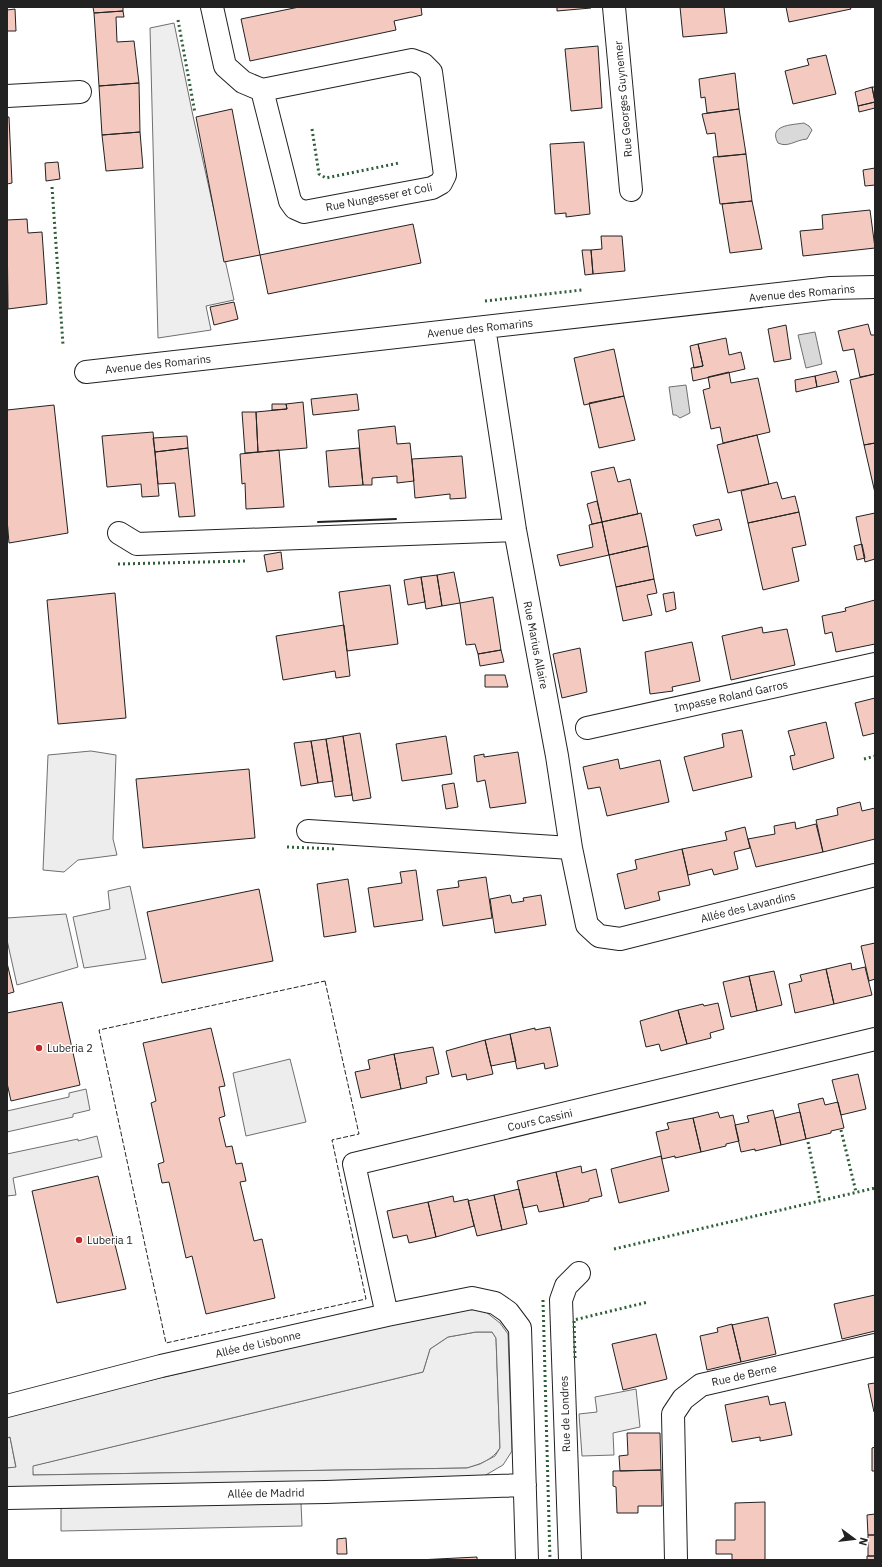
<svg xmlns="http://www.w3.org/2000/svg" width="882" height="1567" font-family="'IBM Plex Sans',sans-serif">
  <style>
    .green { fill: #eee; stroke: #6f6f6f }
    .parking { fill: #ededed; stroke: #6f6f6f; fill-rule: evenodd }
    .water { fill: #d9d9d9; stroke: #6f6f6f }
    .building { fill: #f3c9c0; stroke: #222 }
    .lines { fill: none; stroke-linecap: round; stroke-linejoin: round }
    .street-casing { stroke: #222; stroke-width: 24 }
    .street { stroke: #fff; stroke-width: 22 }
    .hedge { stroke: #2f5e38; stroke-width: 3; stroke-dasharray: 2 3; stroke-linecap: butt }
    .fence { stroke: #222; stroke-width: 1; stroke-dasharray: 5 2; stroke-linecap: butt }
    .wall { stroke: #222; stroke-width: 2 }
    .poi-dot { fill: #c62828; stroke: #fff; stroke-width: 1.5 }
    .labels { text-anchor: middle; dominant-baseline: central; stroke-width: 3; stroke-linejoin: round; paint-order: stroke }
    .street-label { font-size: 11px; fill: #222; stroke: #fff }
    .poi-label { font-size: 11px; fill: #222; stroke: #fff; text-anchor: start }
  </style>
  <rect width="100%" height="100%" fill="#fff"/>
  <path class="green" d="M174 23 193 116 234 300 206 306 211 330 158 338 150 28Z
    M476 1332H492L496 1338 500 1448C492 1460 481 1464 467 1468L33 1475 32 1466 423 1372 430 1349 448 1337Z
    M636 1389 640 1427 613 1433 614 1455 582 1456 579 1414 597 1412 595 1397Z
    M10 1437 16 1468H7V1438Z"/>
  <path class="parking" d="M91 751 116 755 113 839 117 855 78 860 64 872 43 870 48 755Z
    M130 886 146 959 84 968 73 917 110 909 108 891Z
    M66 914 78 967 17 985 7 940V918Z
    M290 1059 306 1122 246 1136 233 1073Z
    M86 1089 90 1110 73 1114V1117L7 1132V1111L69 1097V1093Z
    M97 1136 102 1157 13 1178 16 1195 7 1196V1154L78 1139V1141Z
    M466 1306 486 1312 500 1323 508 1334 512 1451 503 1465 484 1476 468 1480 7 1489V1468L16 1467 10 1437 7 1438V1414ZM476 1332H492L496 1338 500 1448 495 1456 480 1464 467 1468 33 1475V1466L423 1372 430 1349 448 1337Z
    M301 1503 302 1526 61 1531V1508Z"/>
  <path class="water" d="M804 123 809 126 812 130 807 139C795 140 788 148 778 143 768 125 791 125 804 123Z
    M815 332 822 364 806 368 798 335Z
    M686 385 690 413 680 418 676 415H673L669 387Z"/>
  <path class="building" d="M93 7H123V11L94 13Z
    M299 7H421L422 15 394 21 396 30 250 61 241 19Z
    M557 7H591V8L557 11Z
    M680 7H724L727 33 683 37Z
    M786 7H850L851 9 789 22Z
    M15 9 16 31H7V10Z
    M123 11 124 17H116L117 42 134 41 139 83 99 86 94 13Z
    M598 46 602 108 571 111 565 49Z
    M826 55 836 94 793 104 785 71 809 65 807 59Z
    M735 73 739 109 707 113 705 97 701 98 699 79Z
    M139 83 140 132 102 135 99 86Z
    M872 87 875 102 858 106 855 92Z
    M872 87H875V108L859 112 858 106 875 102Z
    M232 109 260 255 224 262 196 117Z
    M739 109 746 154 718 157 715 133 707 134 702 114Z
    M7 117H9L12 183 7 184Z
    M140 132 143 168 106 171 102 135Z
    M584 142 590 214 566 217V213L555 214 550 144Z
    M746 154 752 201 720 204 713 157Z
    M58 162 60 179 46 181 45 163Z
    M875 168V185L865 186 863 170Z
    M752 201 762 249 730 253 722 204Z
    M870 210 875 248 803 256 800 231 823 229 822 215Z
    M27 219 28 233 42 232 47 304 8 309 7 220Z
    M413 224 421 263 268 294 260 255Z
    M601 236H622L625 271 593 274 591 250 602 249Z
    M582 250H591L593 274 585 275Z
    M234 302 238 319 214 325 210 307Z
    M868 324 871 335H875V374L860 377 854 349 843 351 838 331Z
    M786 325 791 359 774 362 768 329Z
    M726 338 729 355 741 352 745 369 693 381 691 368 703 366 698 344Z
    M698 344 703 366 694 368 690 346Z
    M614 349 624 396 584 405 574 358Z
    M836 371 839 382 817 387 815 376Z
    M729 372 731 383 758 378 770 432 723 443 720 427 711 429 703 390 710 388 708 377Z
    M875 374V443L864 445 850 380Z
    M815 376 817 387 796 392 795 380Z
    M357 394 359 410 313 415 311 399Z
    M624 396 635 440 599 448 589 403Z
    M303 402 307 448 258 452 256 412 287 409 286 404Z
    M272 404H286L287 409 272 410Z
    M54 405 68 533 9 543 7 519V410Z
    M242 412H256L258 452 245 453Z
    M395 426 397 444 410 443 414 481 397 483V476L372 478V485H363L358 430Z
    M153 432 159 496 142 497 141 484 107 487 102 436Z
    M757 435 769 484 728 493 717 445Z
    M187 436 188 448 155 452 153 438Z
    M875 443V493L864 445Z
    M188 448 195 516 179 517 175 483 158 484 155 452Z
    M359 448 363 485 329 487 326 451Z
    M279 450 284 507 246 509 245 483 242 484 240 454Z
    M462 456 466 498 450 499V494L415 498 412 459Z
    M614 467 618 482 630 479 638 514 602 522 591 472Z
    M777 482 782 499 795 496 799 512 748 523 741 491Z
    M597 501 602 522 592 524 587 504Z
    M799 512 806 545 792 548 799 581 763 590 748 523Z
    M641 513 648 546 609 555 602 522Z
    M875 513V559L865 562 856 517Z
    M719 519 722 530 696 536 693 525Z
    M602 522 609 555 560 566 557 555 593 547 589 525Z
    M862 544 865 558 857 560 854 546Z
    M648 546 654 579 616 587 609 555Z
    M281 552 283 569 267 572 264 555Z
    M454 572 460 603 442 606 437 575Z
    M437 575 442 606 426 609 421 577Z
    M421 577 425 602 408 605 404 580Z
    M654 579 657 593 647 595 652 615 623 621 616 587Z
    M390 585 398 644 347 651 339 592Z
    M674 592 676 609 666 612 663 594Z
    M115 593 126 718 58 724 47 600Z
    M493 597 501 650 478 654 475 644 466 645 460 603Z
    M875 600V644L836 652 832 632 825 634 822 616 846 611 845 608Z
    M344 625 350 676 336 678 335 671 283 680 276 636Z
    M762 627 763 633 787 629 795 665 731 680 722 636Z
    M692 642 700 681 672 687 673 691 650 694 645 652Z
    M580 648 587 692 562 698 553 654Z
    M501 650 504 662 480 666 478 654Z
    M485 675H505L508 687H485Z
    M875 698V733L863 736 855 703Z
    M826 722 834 758 793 770 790 756 795 755 788 731Z
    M742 730 752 777 693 791 684 757 724 747 722 734Z
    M360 733 371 798 353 801 343 736Z
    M343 736 352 795 335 797 326 739Z
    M446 736 452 774 402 781 396 744Z
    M326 739 333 781 318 783 311 741Z
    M311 741 318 783 301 786 294 743Z
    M518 752 526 803 490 808 485 780 477 782 474 756 484 754V757Z
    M618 759 620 769 660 760 669 802 607 816 600 787 588 789 583 767Z
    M249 769 255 838 143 848 136 779Z
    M454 783 458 807 446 809 442 785Z
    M860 802 862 811 875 808V839L823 852 816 820 838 815 837 808Z
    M795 822 796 829 816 824 823 852 756 867 748 839 775 834 774 826Z
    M745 827 750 848 734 852 738 869 714 875 712 869 688 875 682 849 727 840 725 832Z
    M682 849 690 885 658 892 660 900 625 909 617 874 637 869 635 860Z
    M416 870 423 920 374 927 368 888 402 883 400 872Z
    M486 877 492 918 443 926 437 890 459 887 458 881Z
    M348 879 356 932 324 937 317 884Z
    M259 889 273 961 162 983 147 912Z
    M510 895 512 903 524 901 523 898 541 895 546 925 495 933 490 899Z
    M875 943V979L869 981 861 946Z
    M7 963 14 992 7 994Z
    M851 963 852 970 865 967 872 995 834 1004 826 969Z
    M826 969 834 1004 795 1013 789 984 802 981 800 975Z
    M774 971 782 1005 757 1011 749 976Z
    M749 976 757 1011 731 1017 723 982Z
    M62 1002 80 1085 11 1101 7 1083V1013Z
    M718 1003 724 1029 710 1033 711 1038 687 1044 678 1010 703 1004 704 1006Z
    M678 1010 687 1044 661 1051 659 1044 646 1047 640 1021Z
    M550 1027 558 1066 545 1069 544 1063 517 1069 510 1034 535 1028V1030Z
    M211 1028 225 1086 219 1087 225 1116 219 1118 226 1147 232 1146 236 1164 242 1163 246 1181 240 1182 254 1241 262 1239 275 1298 206 1314 192 1256 186 1258 169 1182 162 1183 158 1164 164 1162 151 1103 156 1101 143 1043Z
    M510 1034 516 1061 491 1066 485 1040Z
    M485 1040 493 1074 467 1080 466 1074 452 1077 446 1051Z
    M433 1047 439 1074 426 1077 427 1083 401 1089 394 1054Z
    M394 1054 401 1089 361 1098 355 1072 370 1069 368 1060Z
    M858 1074 866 1109 841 1115 832 1080Z
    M823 1098 825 1105 838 1102 844 1128 831 1131V1133L806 1139 798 1104Z
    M773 1110 781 1145 755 1151V1149L741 1152 735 1125 749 1122 747 1116Z
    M718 1112 720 1118 733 1115 739 1141 726 1144V1146L701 1152 693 1118Z
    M800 1112 806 1139 781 1145 775 1118Z
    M693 1118 701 1152 675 1158V1156L662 1159 656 1132 669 1129 667 1123Z
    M661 1156 669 1191 619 1203 611 1169Z
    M581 1166 582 1173 596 1169 602 1196 589 1199V1201L564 1207 556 1172Z
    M556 1172 564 1207 539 1212 537 1205 523 1208 517 1181Z
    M98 1176 126 1289 57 1303 32 1191Z
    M519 1189 527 1224 502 1230 494 1195Z
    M494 1195 502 1230 477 1236 468 1201Z
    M453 1196 454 1202 468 1199 474 1226 436 1237 428 1202Z
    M428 1202 436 1237 409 1243 407 1235 393 1238 387 1211Z
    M875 1295V1331L842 1339 834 1304Z
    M768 1317 776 1354 741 1362 732 1325Z
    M732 1324 741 1362 707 1370 700 1336 718 1332 717 1328Z
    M656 1334 667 1379 623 1390 612 1344Z
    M875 1383V1412H874L868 1384Z
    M768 1396 770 1405 785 1402 792 1435 760 1441V1437L732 1442 725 1405Z
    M627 1433H660L661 1470 620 1471 619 1456 628 1455Z
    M875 1447V1471H872V1448Z
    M661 1470 662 1506H638V1513H617L616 1487 613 1486V1471Z
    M765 1502V1560H732V1554H716V1540H735V1503Z
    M875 1514V1535H868L867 1515Z
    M868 1535H875V1556H868Z
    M346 1538 347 1554H337V1539Z
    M867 1556H875V1560H867Z
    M477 1557V1560H418Z"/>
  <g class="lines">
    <defs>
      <path id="street" d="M212 7 225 66 243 82 262 90 412 60 423 64 431 72 445 175 441 183 432 188 304 212 295 208 290 201 262 90
        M614 7 631 190
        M7 96 80 92
        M484 327 515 530 557 756 571 848 587 925 599 936 620 939 875 875
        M86 372 831 288 875 287
        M119 533 137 544 515 530
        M587 728 875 664
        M308 831 571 848
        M387 1315 354 1164 875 1039
        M7 1406 161 1366 387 1315 472 1298 495 1303 508 1312 520 1328 527 1560
        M7 1498 326 1492 525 1485
        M570 1560 561 1300 566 1286 579 1273
        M676 1560 673 1414 683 1399 701 1385 875 1345"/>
    </defs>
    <use href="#street" class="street-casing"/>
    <use href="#street" class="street"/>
    <path class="hedge" d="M178 20 195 113
      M312 129 319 174 326 178 399 163
      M52 187 63 345
      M485 301 582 290
      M118 564 246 561
      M864 759 875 756
      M287 847 337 849
      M841 1130 856 1192
      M808 1142 820 1201
      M614 1249 875 1188
      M543 1300 550 1560
      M575 1358 574 1320 648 1302"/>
    <path class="fence" d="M325 981 359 1134 332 1140 366 1299 166 1343 99 1030Z"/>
    <path class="wall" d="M318 522 396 519"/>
  </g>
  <g class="poi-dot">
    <circle cx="39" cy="1048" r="4"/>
    <circle cx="79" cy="1240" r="4"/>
  </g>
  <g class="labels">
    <g class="street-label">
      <text transform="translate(623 99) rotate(-95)">Rue Georges Guynemer</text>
      <text transform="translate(379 197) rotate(-11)">Rue Nungesser et Coli</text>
      <text transform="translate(802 293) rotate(-5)">Avenue des Romarins</text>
      <text transform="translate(480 328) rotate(-6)">Avenue des Romarins</text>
      <text transform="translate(158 364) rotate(-6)">Avenue des Romarins</text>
      <text transform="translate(536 645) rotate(79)">Rue Marius Allaire</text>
      <text transform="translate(731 696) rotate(-12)">Impasse Roland Garros</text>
      <text transform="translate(748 907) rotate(-14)">Allée des Lavandins</text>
      <text transform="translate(540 1120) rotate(-13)">Cours Cassini</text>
      <text transform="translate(258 1344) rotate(-13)">Allée de Lisbonne</text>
      <text transform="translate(744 1375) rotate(-13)">Rue de Berne</text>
      <text transform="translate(565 1414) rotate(-92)">Rue de Londres</text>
      <text transform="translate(266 1493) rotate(-1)">Allée de Madrid</text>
    </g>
    <g class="poi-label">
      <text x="47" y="1048">Luberia 2</text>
      <text x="87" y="1240">Luberia 1</text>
    </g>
  </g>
  <rect width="882" height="1567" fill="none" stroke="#222222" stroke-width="16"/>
  <g transform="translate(854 1539) rotate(105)" stroke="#ffffff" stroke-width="3" paint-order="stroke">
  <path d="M0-3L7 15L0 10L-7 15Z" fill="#222222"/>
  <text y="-6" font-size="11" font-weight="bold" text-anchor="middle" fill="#222222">N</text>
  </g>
</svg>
